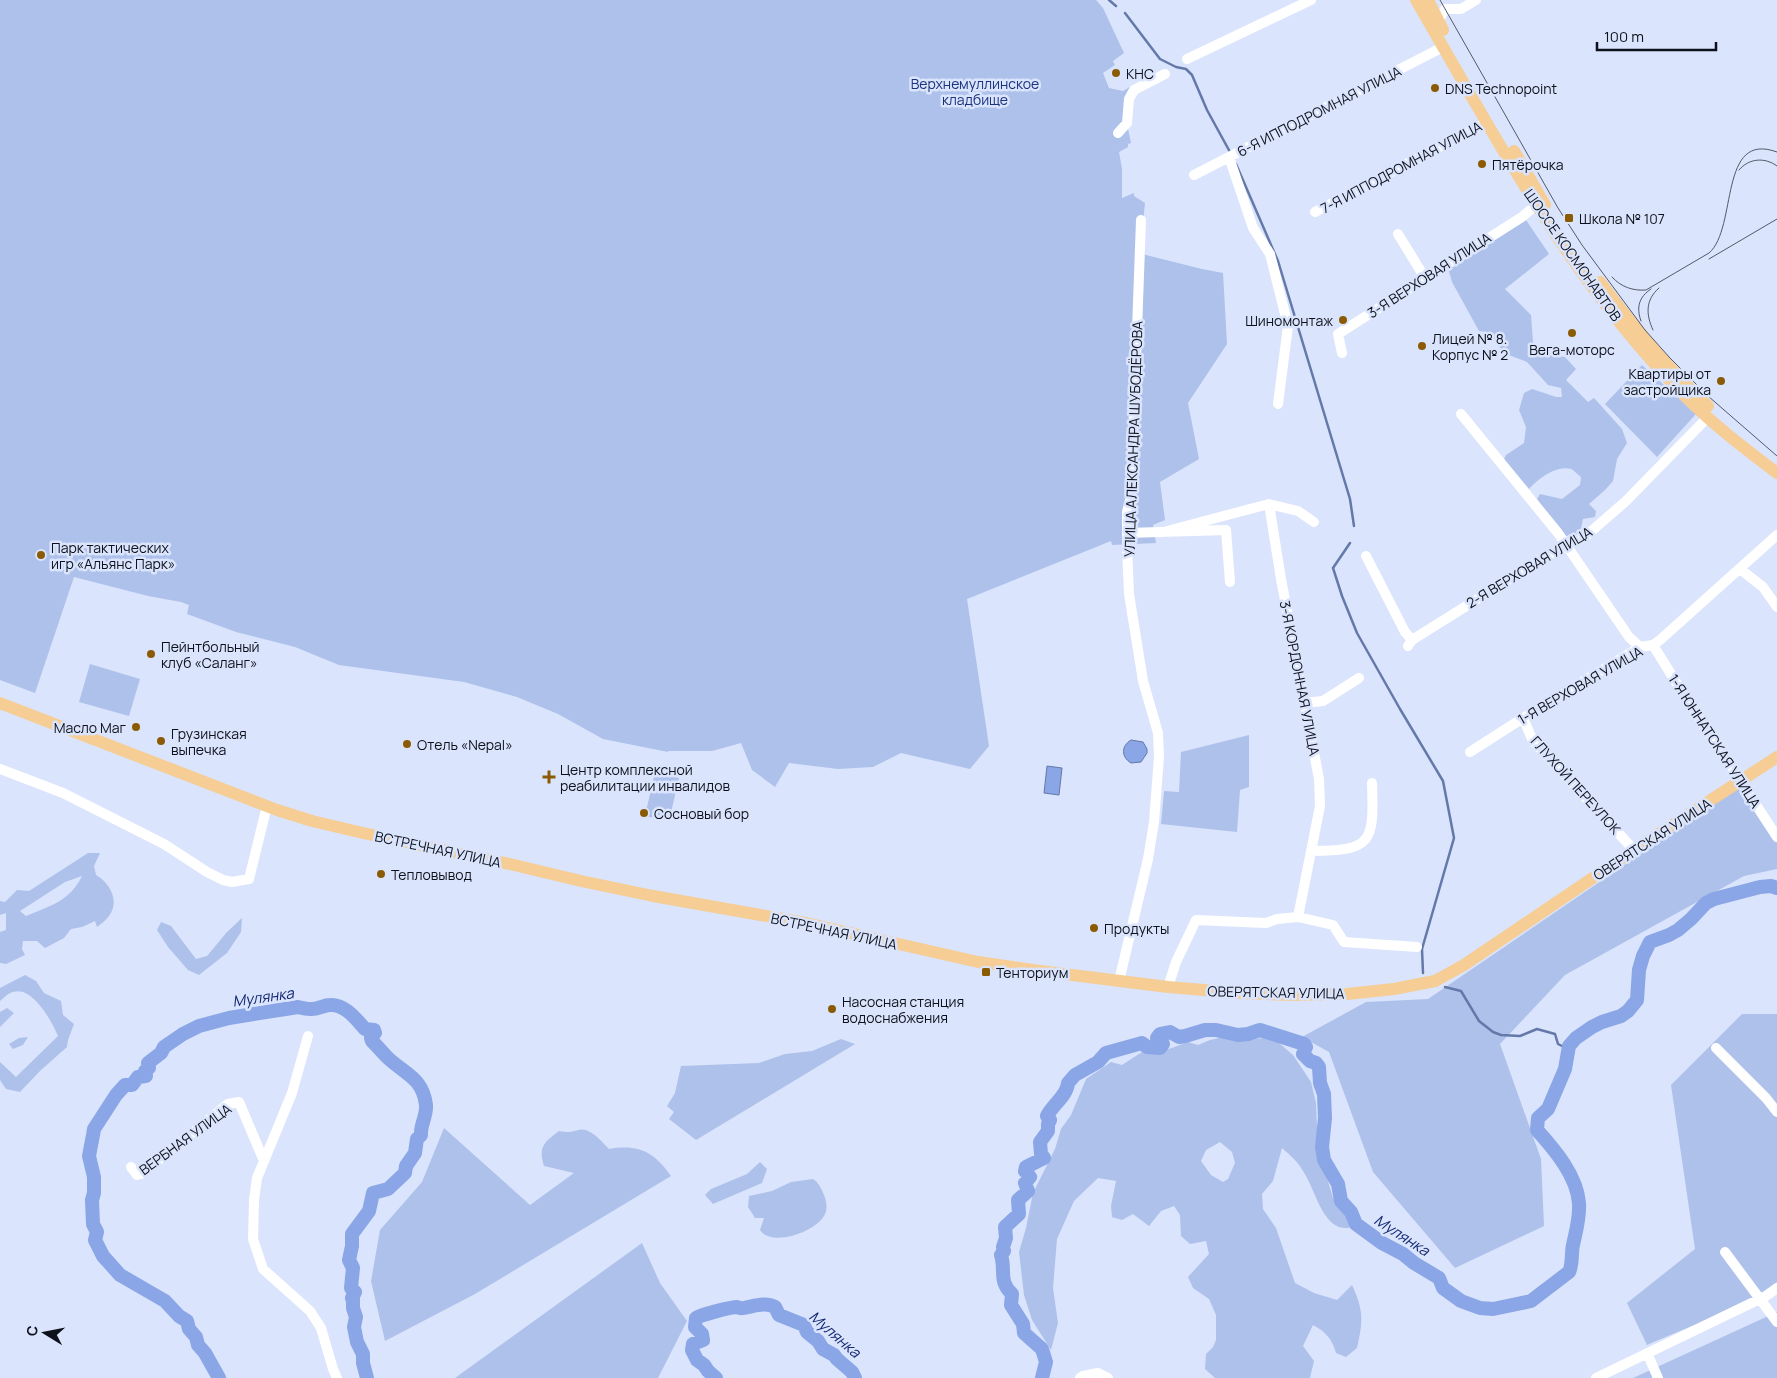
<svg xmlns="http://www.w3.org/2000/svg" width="1777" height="1378" font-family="Manrope,sans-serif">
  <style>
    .green { fill: #aec1eb; fill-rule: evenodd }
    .water { fill: #8aa6e6; stroke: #6479a9 }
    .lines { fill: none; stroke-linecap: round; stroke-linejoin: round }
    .stream { stroke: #6479a9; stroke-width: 2.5 }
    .river { stroke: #8aa6e6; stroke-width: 14 }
    .minor { stroke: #fff; stroke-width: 10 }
    .major { stroke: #f5cd95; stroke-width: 12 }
    .tram { stroke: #535968; stroke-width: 1 }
    .poi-dot { fill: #8b5b03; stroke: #dae4fc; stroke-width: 2 }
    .labels { text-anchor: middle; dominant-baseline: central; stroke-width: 5; stroke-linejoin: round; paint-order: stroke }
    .poi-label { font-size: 14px; fill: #0d111b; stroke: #dae4fc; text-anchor: start }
    .park-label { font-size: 14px; fill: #1b327d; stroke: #dae4fc }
    .street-label { font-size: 14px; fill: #0d111b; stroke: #dae4fc }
    .water-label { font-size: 15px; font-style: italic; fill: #132771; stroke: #dae4fc }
  </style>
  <rect width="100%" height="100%" fill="#dae4fc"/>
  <path class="green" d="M0 0H1096L1103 8 1124 53 1113 61 1115 65 1103 73 1109 88 1123 91 1130 87 1128 129 1131 143 1128 144V147L1119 152 1122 169V198L1134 193V196L1145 203 1140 250 1146 255 1202 269 1223 273 1227 344 1188 403 1199 459 1160 482 1165 520 1153 525 1156 543 1112 545 1111 541 967 599 989 746 970 769 901 753 873 767 838 769 789 763 775 787 752 770 741 743 712 751H668V752L603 739 558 714 517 697 464 682 339 665 295 647 236 632 187 614 189 605 181 602 148 596 74 577 35 693 0 680Z
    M1526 220 1549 254 1505 289 1531 315 1533 342 1541 354 1565 357 1576 369 1566 380 1588 402 1594 398 1622 429 1627 443 1617 459 1613 481 1605 490 1589 504 1596 511 1595 517 1583 519 1580 533 1566 536 1536 501 1540 494 1562 499 1580 485 1581 477C1578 475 1574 470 1571 469 1556 465 1538 479 1529 489L1504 459 1506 455 1524 443 1526 427 1519 410 1524 393 1532 389 1556 397H1562L1561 388 1548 385 1527 362 1506 354 1486 332 1479 331 1452 282 1448 268 1518 221Z
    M1642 365 1696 414 1657 457 1605 404Z
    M90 664 140 679 129 716 79 702Z
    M1249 735V787L1240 790 1237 832 1161 824 1164 791 1179 792 1181 752Z
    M655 772 679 778 669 821 645 816Z
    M1746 782 1777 830V869L1744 876 1565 975 1500 1044 1541 1159 1544 1226 1455 1268 1373 1172 1329 1052 1302 1037 1366 1002 1428 999Z
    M88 853H100L94 866 96 875C110 883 120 901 109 916 106 920 101 924 97 927L95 921 82 927 71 929 64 938 45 948 37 941H23L22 949 25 955 6 964 0 963V932L6 930V913L0 915V901L5 902 17 890 29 891ZM82 876C70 901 50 906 26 916L20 911 65 882Z
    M242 918 241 932 227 953 199 975 188 970 168 947 157 930 161 922 171 926 196 959 207 956 227 932Z
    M25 975 36 981 44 993 61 1001 63 1015 74 1024 68 1040 67 1047 40 1071 20 1092 6 1089 0 1080V1062L16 1077 58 1036C52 1022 33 986 13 992 8 993 4 998 0 1001V988Z
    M7 1008 14 1013 0 1027V1012Z
    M1742 1014H1777V1282C1740 1310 1689 1326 1647 1345L1627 1303 1695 1249 1671 1085Z
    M28 1037 23 1045 13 1049 9 1044 19 1038Z
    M1223 1037 1244 1041 1262 1038 1279 1043 1293 1055 1311 1082 1316 1103 1318 1151 1320 1161 1325 1171 1333 1198 1349 1214 1351 1224 1349 1228C1346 1228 1340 1228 1337 1226 1320 1218 1314 1187 1303 1171 1298 1162 1290 1155 1282 1148L1273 1181 1262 1194 1263 1209 1276 1228 1295 1283 1314 1293 1337 1300 1352 1285C1364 1311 1363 1321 1357 1348L1346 1357 1336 1353C1332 1339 1326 1332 1313 1325L1303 1346 1314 1361 1310 1378H1215L1205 1369 1206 1354 1213 1347 1216 1340V1315L1209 1299 1193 1288 1188 1277 1209 1254 1206 1241 1190 1244 1181 1236 1180 1215 1174 1206 1161 1211 1149 1226 1133 1214 1122 1220 1112 1217 1111 1206 1116 1181 1098 1178 1074 1201 1057 1239 1053 1288 1058 1323 1051 1350 1032 1320 1024 1295 1019 1252 1026 1228 1033 1193 1055 1149 1061 1129 1071 1115 1086 1079 1111 1062 1122 1065 1142 1052 1150 1053 1169 1049 1188 1042 1198 1045 1210 1040ZM1220 1142 1232 1152 1235 1163 1228 1179 1223 1182 1211 1175 1201 1161 1206 1150Z
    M841 1039 855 1044 696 1140 669 1119 674 1112 667 1106 675 1093 681 1066 759 1063 785 1054 812 1051Z
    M444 1128 530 1205 574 1173 544 1166C538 1147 544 1142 559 1131 570 1133 569 1132 579 1130 590 1127 602 1142 609 1149 639 1144 654 1152 671 1176L475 1294 385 1341 371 1281 380 1230 422 1182Z
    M760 1162 767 1169 762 1183 713 1204 705 1195 711 1189 747 1174Z
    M813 1179C819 1183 821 1188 824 1195 826 1200 828 1208 825 1214 818 1231 772 1248 760 1230L764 1218H755L748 1207 749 1196 772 1191 791 1182Z
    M642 1243 660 1283 687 1321 658 1378H455Z
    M1777 1312V1378H1633Z"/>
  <path class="water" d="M1131 740 1143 742 1147 749V753L1141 762 1131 763C1121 757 1121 746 1131 740Z
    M1047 766 1062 768 1059 795 1044 793Z"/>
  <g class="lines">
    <path class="stream" d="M1109 0 1116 6
      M1125 13 1160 59 1176 67 1186 69 1192 75 1207 110 1230 152
      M1236 164 1278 261 1350 499 1354 526
      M1350 543 1333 568 1342 596 1357 633 1400 709 1443 781 1454 838 1422 949 1423 973
      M1445 987 1461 991 1479 1021 1493 1032 1501 1035 1520 1036 1537 1029 1555 1034 1558 1044 1568 1049"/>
    <path class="river" d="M219 1378 205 1353 198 1345 196 1337 189 1329 187 1321 179 1316 165 1301 120 1275 103 1256 95 1240 97 1232 93 1224 92 1200 94 1193V1177L89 1156 93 1135 94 1129 116 1095 125 1085H132L138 1077 146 1076 145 1071 149 1068 148 1063 161 1053 164 1047 183 1034 199 1026 229 1018 298 1007C302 1008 306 1009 310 1009 317 1010 323 1005 330 1005 345 1004 356 1019 365 1029L374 1030 375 1033 371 1038 372 1041C378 1047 383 1053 388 1058 405 1074 423 1078 426 1105 427 1116 420 1125 421 1135L417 1139 415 1153 406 1166 405 1173 388 1189 373 1193 369 1211 352 1234V1246L349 1260 353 1268 351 1288 355 1292 352 1298 353 1299V1308L356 1317 354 1327 357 1342 363 1354V1363L367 1378
      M716 1378 708 1371 704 1365 697 1360 692 1350 693 1344 703 1340 702 1334 695 1327 696 1318C700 1315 731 1307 737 1307 742 1308 739 1309 744 1308 755 1306 765 1302 775 1307L779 1315 804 1325 807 1332 818 1341 823 1349 834 1355 837 1359 852 1372 855 1378
      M1042 1378 1046 1362 1042 1349 1024 1333 1023 1324 1011 1305 1012 1294C998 1281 1006 1270 1001 1255L1004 1251 1003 1247 1006 1238 1005 1227 1019 1214 1018 1200 1028 1191 1025 1183 1030 1177 1025 1171 1026 1167 1044 1158 1041 1154 1040 1142 1048 1131V1124L1050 1120 1047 1116C1053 1104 1067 1096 1068 1083L1075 1075 1098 1062 1106 1053 1142 1043 1147 1047 1160 1048 1163 1044 1157 1038 1160 1034 1170 1032 1179 1037 1185 1036 1205 1030H1216L1238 1035 1248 1034 1260 1030 1304 1044 1306 1047 1303 1054 1310 1061 1316 1063 1319 1067 1320 1083 1324 1094 1325 1118 1322 1147 1324 1160 1338 1184 1341 1201 1351 1212 1356 1224 1382 1243 1403 1254 1414 1263 1439 1278 1443 1288 1461 1301 1480 1308 1493 1309 1531 1301 1569 1272C1573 1264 1571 1254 1573 1245 1576 1231 1580 1218 1579 1203 1577 1176 1555 1150 1537 1130L1538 1118 1548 1109 1565 1069 1569 1046 1576 1038 1592 1027 1602 1022 1621 1016 1628 1011 1637 1000 1639 970 1643 956 1650 942 1669 935 1678 930 1691 919 1706 903 1714 899 1760 887 1771 886 1777 888"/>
    <path class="minor" d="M1438 22 1445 9H1461L1476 0
      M1187 59 1311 0
      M1118 133 1127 123 1129 99 1134 90 1165 74
      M1229 157 1253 228 1270 254 1288 326 1278 404
      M1194 175 1443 47
      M1315 212 1487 122
      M1398 234 1425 278
      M1342 353 1338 334 1522 217 1536 205
      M1461 414 1558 533 1629 637 1640 647
      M1269 504 1281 579 1319 779 1320 806 1298 917
      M1167 531 1269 504 1298 511 1314 522
      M1127 533 1226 530 1230 582
      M1366 556 1405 632 1412 640
      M1740 569 1763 587 1777 607
      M1653 645 1679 687 1777 837
      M1408 646 1412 640 1548 555 1567 547 1587 535 1626 501 1708 417
      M1304 703 1323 701 1359 678
      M1523 718 1533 741 1634 850
      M1470 752 1523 718 1640 647 1653 645 1660 640 1777 535
      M0 769 63 793 164 844 207 872 223 880 232 882 249 879 267 806
      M1311 851C1373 851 1374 842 1372 783
      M1119 981 1148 859 1154 822 1159 757 1158 733 1143 681 1129 594 1127 547V512L1131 496 1141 220
      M1168 987 1176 962 1196 920 1266 923 1277 919 1298 917 1333 925 1344 942 1417 947
      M308 1036 292 1093 257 1178 254 1200 253 1239 263 1269 310 1311 321 1328 333 1369 337 1378
      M1716 1048 1766 1098 1777 1112
      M131 1167 137 1175 141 1174 228 1104 239 1102 264 1161
      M1725 1252 1777 1322
      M1647 1353 1658 1378
      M1080 1378 1083 1376 1098 1373 1108 1378
      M1596 1378 1766 1296 1777 1288"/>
    <path class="major" d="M1416 0C1495 136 1570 280 1682 393 1711 423 1744 448 1777 473
      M1428 0 1443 30
      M1514 151 1545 205
      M1600 282C1633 326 1668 369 1708 406
      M0 703 277 810 312 821 363 833 514 865 581 881 653 896 806 923 978 962 1040 971 1168 987 1240 993 1291 995 1347 994 1394 989 1435 981 1464 965 1634 850 1777 757"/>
    <path class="tram" d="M1440 0 1558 208 1582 245 1645 330 1670 358 1708 396 1777 456
      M1739 170C1749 158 1765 157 1777 166
      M1709 259 1777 219
      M1612 277C1621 287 1633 291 1646 290L1709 253C1738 228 1718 130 1777 152
      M1641 321C1636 307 1639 297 1651 289
      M1653 330C1646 315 1645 300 1659 288"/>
  </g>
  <g class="poi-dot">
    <circle cx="1116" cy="73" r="5"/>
    <circle cx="1435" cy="88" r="5"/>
    <circle cx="1482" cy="164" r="5"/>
    <rect x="1564" y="213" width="10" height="10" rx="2.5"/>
    <circle cx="1343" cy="320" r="5"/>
    <circle cx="1572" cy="333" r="5"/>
    <circle cx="1422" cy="346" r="5"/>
    <circle cx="1721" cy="381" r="5"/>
    <circle cx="41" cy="555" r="5"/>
    <circle cx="151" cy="654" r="5"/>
    <circle cx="136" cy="727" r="5"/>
    <circle cx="161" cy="741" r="5"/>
    <circle cx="407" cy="744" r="5"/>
    <path d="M546.5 769.5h5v5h5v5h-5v5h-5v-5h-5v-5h5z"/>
    <circle cx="644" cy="813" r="5"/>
    <circle cx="381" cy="874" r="5"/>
    <circle cx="1094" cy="928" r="5"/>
    <rect x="981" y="967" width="10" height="10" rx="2.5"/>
    <circle cx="832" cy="1009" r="5"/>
  </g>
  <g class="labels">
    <g class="poi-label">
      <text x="1126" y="73">КНС</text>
      <text x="1445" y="88">DNS Technopoint</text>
      <text x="1492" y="164">Пятёрочка</text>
      <text x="1579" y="218">Школа № 107</text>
      <text x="1333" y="320" text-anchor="end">Шиномонтаж</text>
      <text x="1432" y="338">Лицей № 8.<tspan x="1432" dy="16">Корпус № 2</tspan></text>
      <text x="1572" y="349" text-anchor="middle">Вега-моторс</text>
      <text x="1711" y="373" text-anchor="end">Квартиры от<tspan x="1711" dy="16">застройщика</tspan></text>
      <text x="51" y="547">Парк тактических<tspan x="51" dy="16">игр «Альянс Парк»</tspan></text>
      <text x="161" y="646">Пейнтбольный<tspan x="161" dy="16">клуб «Саланг»</tspan></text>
      <text x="126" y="727" text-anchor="end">Масло Маг</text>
      <text x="171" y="733">Грузинская<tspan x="171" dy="16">выпечка</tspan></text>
      <text x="417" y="744">Отель «Nepal»</text>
      <text x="560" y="769">Центр комплексной<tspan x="560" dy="16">реабилитации инвалидов</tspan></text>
      <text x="654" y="813">Сосновый бор</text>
      <text x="391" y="874">Тепловывод</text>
      <text x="1104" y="928">Пpoдукты</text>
      <text x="996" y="972">Тенториум</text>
      <text x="842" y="1001">Насосная станция<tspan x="842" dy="16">водоснабжения</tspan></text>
    </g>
    <g class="park-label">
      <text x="975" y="83">Верхнемуллинское<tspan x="975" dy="16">кладбище</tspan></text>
    </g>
    <g class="street-label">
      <text transform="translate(1319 111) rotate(-27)">6-Я ИППОДРОМНАЯ УЛИЦА</text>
      <text transform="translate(1401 167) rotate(-28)">7-Я ИППОДРОМНАЯ УЛИЦА</text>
      <text transform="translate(1573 255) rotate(55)">ШОССЕ КОСМОНАВТОВ</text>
      <text transform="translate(1429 275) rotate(-33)">3-Я ВЕРХОВАЯ УЛИЦА</text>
      <text transform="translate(1133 439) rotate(-88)">УЛИЦА АЛЕКСАНДРА ШУБОДЁРОВА</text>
      <text transform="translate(1529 567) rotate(-31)">2-Я ВЕРХОВАЯ УЛИЦА</text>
      <text transform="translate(1300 678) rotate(79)">3-Я КОРДОННАЯ УЛИЦА</text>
      <text transform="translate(1580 685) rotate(-30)">1-Я ВЕРХОВАЯ УЛИЦА</text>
      <text transform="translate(1715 741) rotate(57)">1-Я ЮННАТСКАЯ УЛИЦА</text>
      <text transform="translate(1576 785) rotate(48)">ГЛУХОЙ ПЕРЕУЛОК</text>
      <text transform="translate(1652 839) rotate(-33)">ОВЕРЯТСКАЯ УЛИЦА</text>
      <text transform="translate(438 849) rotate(12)">ВСТРЕЧНАЯ УЛИЦА</text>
      <text transform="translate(834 931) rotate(12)">ВСТРЕЧНАЯ УЛИЦА</text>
      <text transform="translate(1276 992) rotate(1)">ОВЕРЯТСКАЯ УЛИЦА</text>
      <text transform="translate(185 1139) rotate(-36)">ВЕРБНАЯ УЛИЦА</text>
    </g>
    <g class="water-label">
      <text transform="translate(263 997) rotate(-8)">Мулянка</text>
      <text transform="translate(1402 1235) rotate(33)">Мулянка</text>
      <text transform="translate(835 1334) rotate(41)">Мулянка</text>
    </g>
  </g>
  <g transform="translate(45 1333) rotate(280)" stroke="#dae4fc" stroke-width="4" paint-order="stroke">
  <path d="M0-4L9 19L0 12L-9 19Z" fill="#0d111b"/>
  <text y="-8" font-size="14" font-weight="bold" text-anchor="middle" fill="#0d111b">С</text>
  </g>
  <path d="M1597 42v8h119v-8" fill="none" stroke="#0d111b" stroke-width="2.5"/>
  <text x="1604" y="42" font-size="15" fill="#0d111b" stroke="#dae4fc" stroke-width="4" paint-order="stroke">100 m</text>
</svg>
